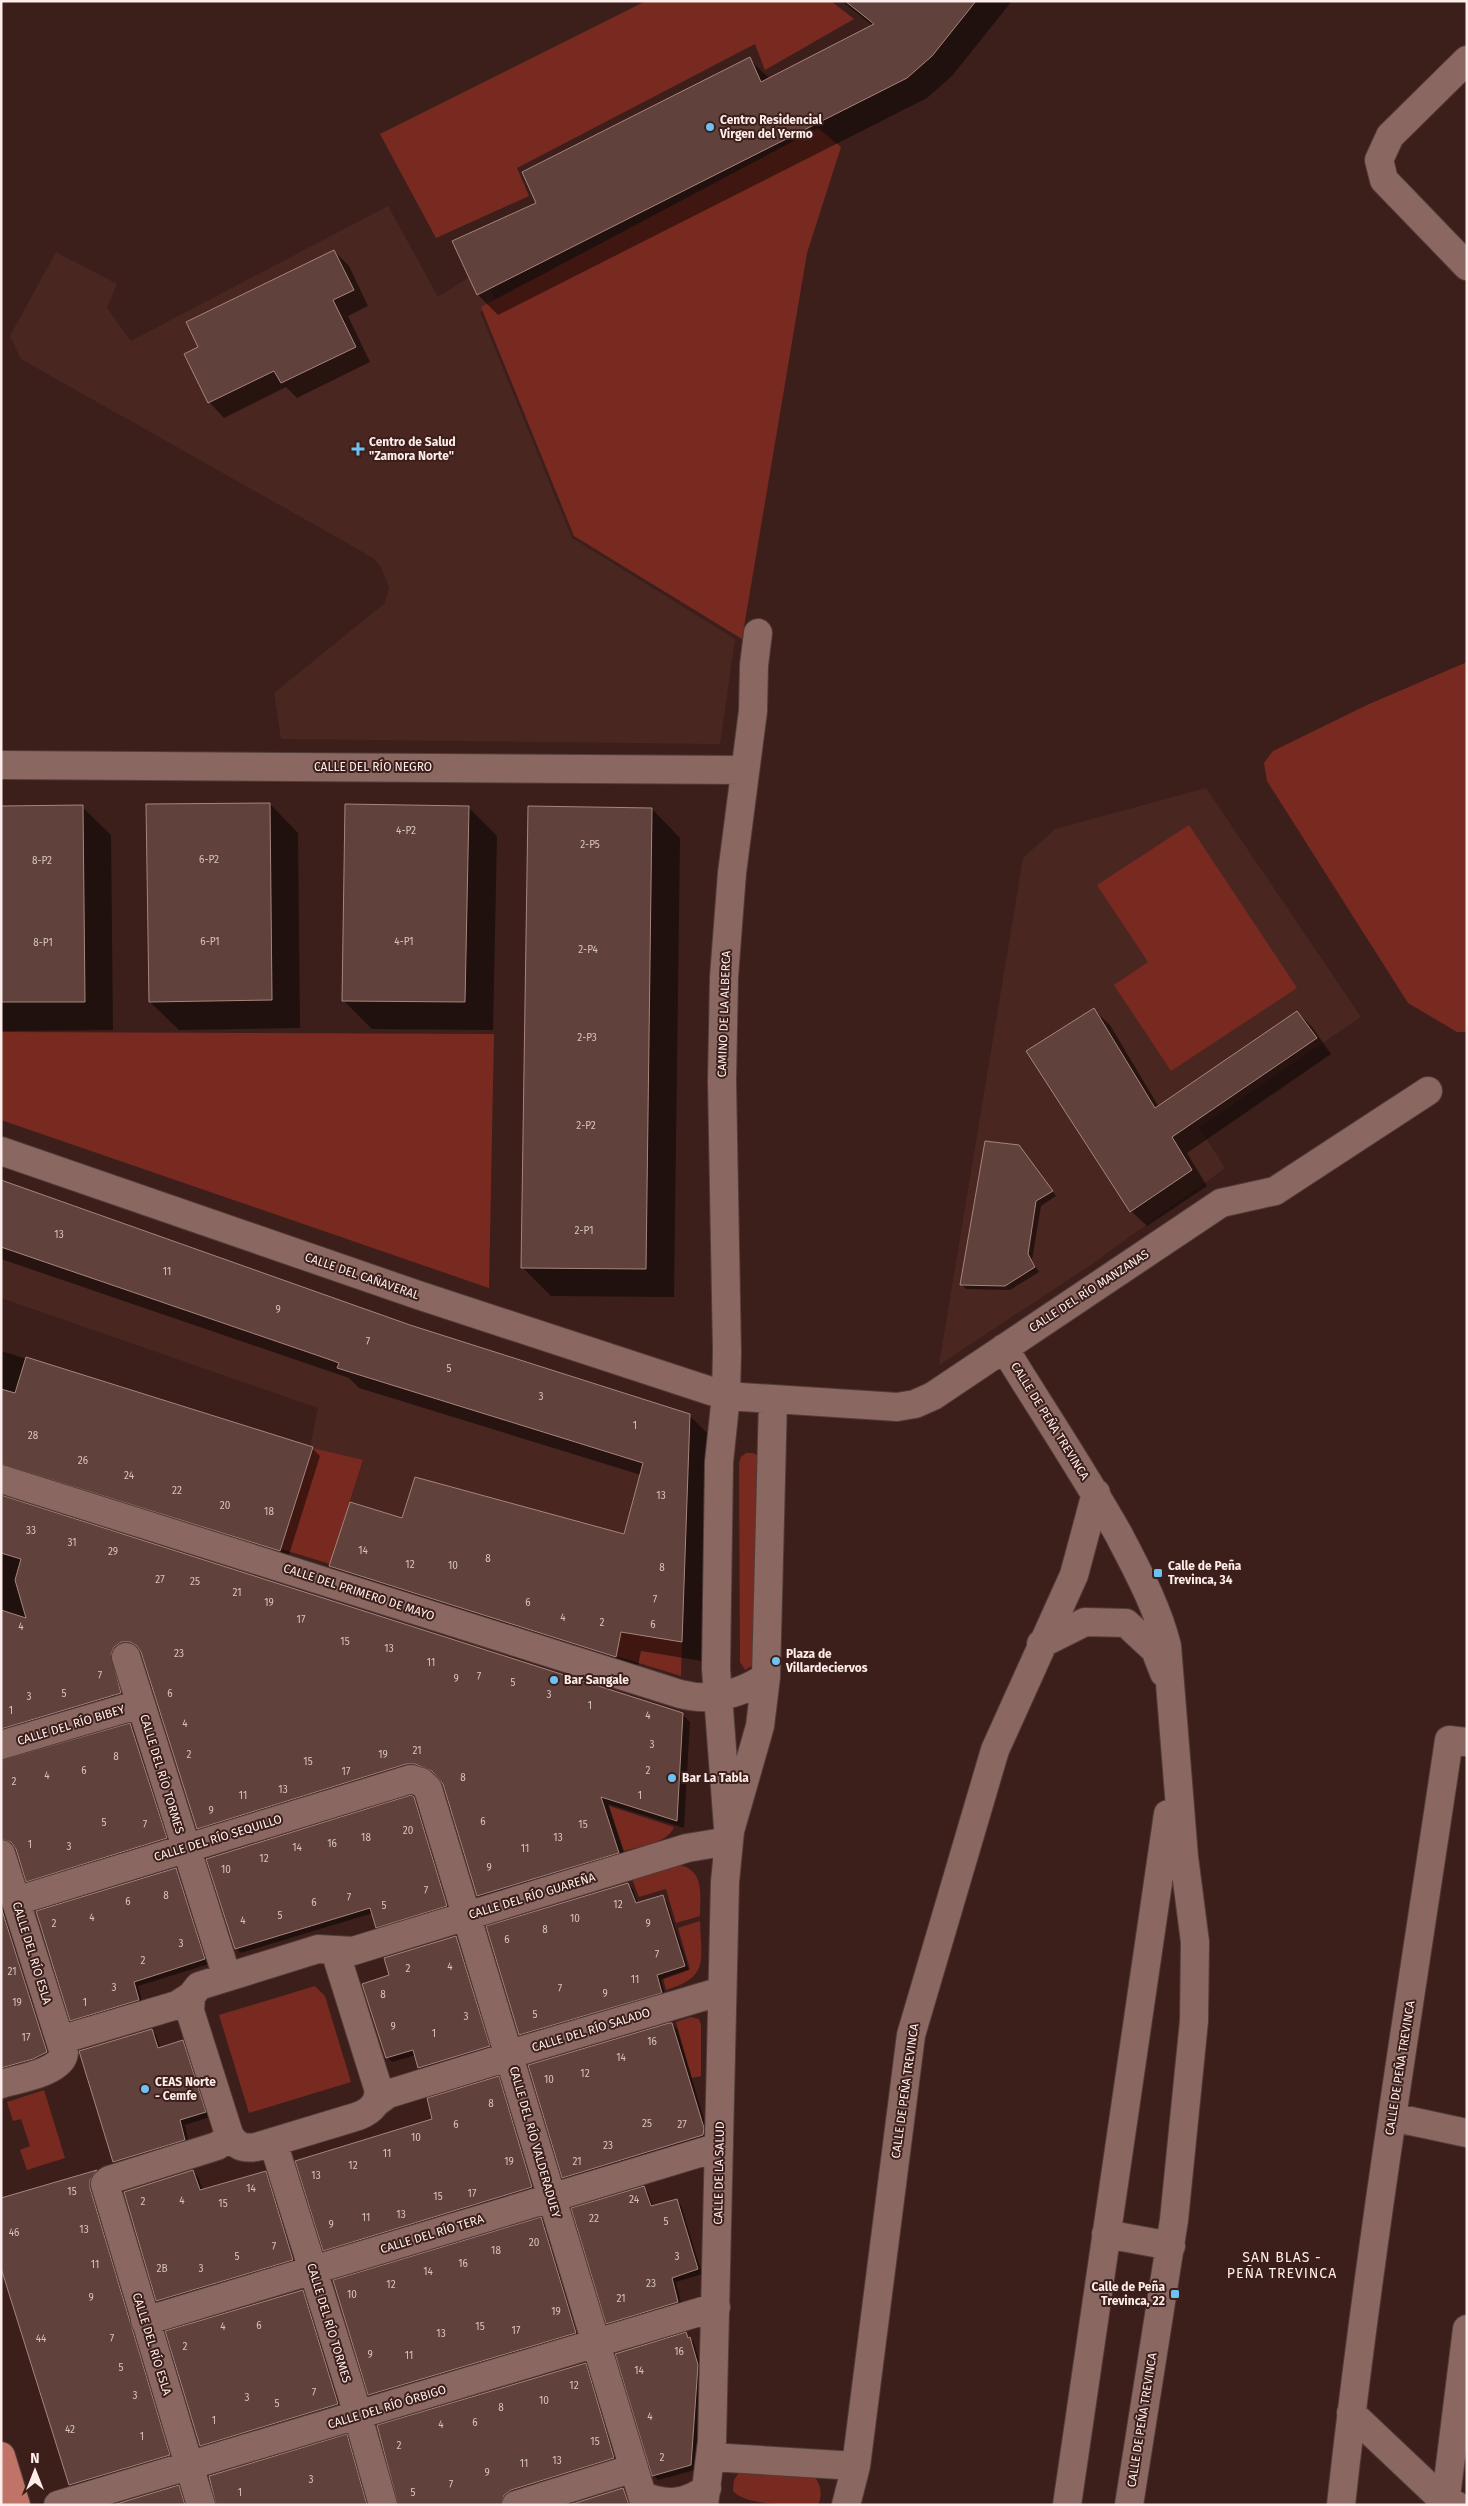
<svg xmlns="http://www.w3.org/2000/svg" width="1468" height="2506" font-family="'Fira Sans',sans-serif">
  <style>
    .built { fill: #4a2621 }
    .green { fill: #782a21 }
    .shadow { fill: #0007 }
    .building { fill: #60413b; stroke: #a8847e }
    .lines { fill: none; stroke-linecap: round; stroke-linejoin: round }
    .minor-casing { stroke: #523b38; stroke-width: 30 }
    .highway-casing { stroke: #523b38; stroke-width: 30 }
    .minor { stroke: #8a6761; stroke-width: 28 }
    .highway { stroke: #c07367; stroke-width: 28 }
    .poi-dot { fill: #6ec2f3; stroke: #3c1f1b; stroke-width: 2 }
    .labels { text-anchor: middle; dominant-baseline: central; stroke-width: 4; stroke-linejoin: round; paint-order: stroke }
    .number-label { font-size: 10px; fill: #d6c3bf }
    .poi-label { font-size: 12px; font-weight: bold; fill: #feeeeb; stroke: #3c1f1b; text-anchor: start }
    .street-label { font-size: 12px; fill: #feeeeb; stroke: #3c1f1b }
    .neighbourhood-label { font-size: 14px; letter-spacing: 1px; fill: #feeeeb; stroke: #3c1f1b }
  </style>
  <rect width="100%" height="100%" fill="#3c1f1b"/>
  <path class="built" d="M388 206 438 297 479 271 498 303 480 312 572 538 735 639 720 744 281 739 274 693 385 603 389 588 381 567 374 559 361 551 21 359 10 336 56 252 117 284 107 308 131 341Z
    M1206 788 1361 1017 1199 1127 1225 1168 1092 1264 939 1365 1023 858 1055 829Z
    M1 1247 328 1359 339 1363 338 1369 350 1373 354 1361 369 1366 366 1378 378 1382 380 1377 425 1396 427 1392 647 1448 624 1534 415 1477 402 1518 350 1502 363 1461 310 1447 318 1408 1 1298Z"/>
  <path class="green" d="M646 1H831L854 19 765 70 755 44 517 168 529 196 436 238 380 134Z
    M818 128 841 147 807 253 742 639 574 536 481 307Z
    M1467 662V1032H1457L1408 1003 1267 781 1264 763 1273 751 1367 705Z
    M1189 825 1297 988 1171 1071 1114 985 1148 962 1097 885Z
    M1 1032 494 1034 489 1288 1 1120Z
    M313 1448 363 1460 330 1564 281 1549Z
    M746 1453H753L759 1456 753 1665 745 1670 740 1662 739 1463 741 1457Z
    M621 1632 682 1642 681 1676 616 1656Z
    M609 1806 674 1827C667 1844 640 1846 624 1851Z
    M679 1865C705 1870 700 1895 700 1916L676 1923 666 1889 639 1897 632 1879Z
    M700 1921C701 1960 710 1977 666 1990L663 1978 690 1969 678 1928Z
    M315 1986 325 1996 351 2082 249 2113 219 2015Z
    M691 2017 699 2019 701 2024V2076L692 2078 676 2022Z
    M44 2090 65 2158 27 2170 20 2150 30 2146 21 2119 13 2121 7 2102Z
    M740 2471 814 2476C821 2485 823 2494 818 2505 795 2505 745 2506 733 2491L734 2480Z"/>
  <path class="shadow" d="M842 1H1012L952 76 927 98 498 315 478 295 454 242 538 203 749 59 770 79 873 26Z
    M334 251 349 266 368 306 348 316 370 362 297 398 286 387 224 418 209 402 200 348Z
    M270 804 298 833 300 1028 179 1030 150 1002Z
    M1 807H82L111 835 113 1030 1 1031Z
    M468 807 497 836 493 1030 372 1029 343 1000Z
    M652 809 680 838 674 1297 551 1296 522 1267Z
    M1094 1010 1110 1025 1159 1107 1297 1012 1312 1027 1331 1054 1187 1153 1207 1186 1147 1226 1131 1211 1028 1052Z
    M1019 1146 1056 1196 1041 1206 1032 1260 1039 1272 1010 1290 966 1289 961 1284Z
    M1 1182 409 1326 689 1415 709 1435 702 1661 641 1651 636 1676 350 1586 330 1566 403 1520 625 1536 641 1475 359 1388 349 1378 1 1259Z
    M1 1351 312 1448 320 1456 288 1558 1 1474Z
    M1 1497 682 1714 690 1722 684 1828 608 1804 626 1860 486 1904 478 1896 444 1783 439 1777 424 1771 206 1836 198 1828 141 1651 139 1649 129 1650 128 1701 1 1740Z
    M130 1725 138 1732 174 1846 35 1889 27 1881 15 1847 5 1846 1 1849V1761Z
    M412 1797 417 1802 451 1910 382 1932 377 1927 373 1913 241 1953 236 1948Z
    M176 1869 181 1874 209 1964 138 1986 143 2005 76 2025 71 2020Z
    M628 1884 633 1889 638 1904 663 1897 667 1902 689 1970 661 1980 666 1997 525 2039 520 2034Z
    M1 1892 54 2060 1 2079Z
    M456 1937 461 1942 494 2051 424 2072 419 2068 416 2055 392 2062 387 2057 390 1976Z
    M672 2024 677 2029 706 2126 708 2140 568 2182 563 2178Z
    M151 2030 156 2035 160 2048 183 2042 187 2047 210 2117 185 2125 189 2144 119 2167 114 2162 80 2051Z
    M498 2078 503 2082 536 2192 329 2255 324 2250 434 2120Z
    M97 2171 107 2182 180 2466 81 2496 70 2485 1 2264V2200Z
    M193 2171 198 2177 203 2190 265 2172 271 2178 298 2265 163 2306 157 2301 125 2193Z
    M643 2188 648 2192 653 2207 676 2200 681 2205 702 2274 676 2282 682 2307 612 2328 607 2323Z
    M541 2219 546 2223 580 2337 374 2399 369 2395 334 2281Z
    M302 2291 307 2296 342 2409 206 2450 201 2445Z
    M686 2334 694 2343 702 2371 695 2470 658 2480 653 2475Z
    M585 2364 600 2379 629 2473 527 2505H399Z
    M347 2436 362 2451 377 2505H217Z
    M178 2486 195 2505H117Z
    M623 2489 638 2505H573Z"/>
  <path class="building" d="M845 1H976L932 56 907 78 477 295 452 241 536 203 522 172 750 57 761 82 874 24Z
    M334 250 354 290 333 300 356 347 281 383 274 371 208 403 184 354 198 347 186 322Z
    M270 803 272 1000 149 1002 146 804Z
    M345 804 469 806 465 1002 342 1001Z
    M83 805 85 1002H1V806Z
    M528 806 652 808 646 1269 521 1268Z
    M1094 1008 1155 1108 1297 1011 1317 1038 1172 1137 1192 1170 1130 1212 1026 1051Z
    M985 1141 1019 1145 1053 1191 1036 1201 1028 1254 1035 1267 1005 1286 960 1285Z
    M1 1180 410 1325 690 1414 682 1642 621 1632 616 1657 329 1566 350 1502 402 1518 415 1477 624 1534 643 1463 337 1368 339 1363 328 1359 1 1247Z
    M26 1357 313 1447 280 1551 1 1464V1389L15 1393Z
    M1 1495 683 1713 677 1821 601 1797 619 1853 477 1896 443 1784 432 1771 415 1764H406L197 1829 141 1652 137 1646 130 1642H121L114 1647 111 1654 121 1693 1 1729V1610L26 1618 15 1580 21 1559 1 1553Z
    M130 1723 167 1838 26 1882 16 1849 11 1842 1 1839V1760Z
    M411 1795 414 1797 447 1906 376 1928 370 1908 235 1949 206 1859Z
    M176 1868 205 1959 134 1982 139 2000 70 2021 36 1911Z
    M628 1883 636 1903 663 1895 685 1966 657 1975 662 1993 519 2035 486 1926Z
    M1 1907 47 2052 33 2059 1 2068Z
    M456 1936 490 2046 418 2068 413 2050 386 2058 362 1984 389 1975 384 1958Z
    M669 2023H672L704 2128 703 2135 562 2178 528 2065Z
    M152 2029 158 2048 183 2040 206 2112 180 2120 185 2140 113 2162 79 2051Z
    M499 2076 532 2187 323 2251 295 2161 432 2119 427 2098Z
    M97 2170 90 2180V2188L170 2455 69 2485 1 2268V2198Z
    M193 2170 200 2190 266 2171 293 2260 156 2301 124 2192Z
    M644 2186 651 2206 677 2199 698 2269 672 2278 678 2302 606 2324 571 2208Z
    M541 2217 576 2333 368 2395 333 2280Z
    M303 2290 338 2404 200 2446 165 2331Z
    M686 2332 688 2338 690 2337 698 2365 691 2465 652 2476 615 2354Z
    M586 2363 614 2458 511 2490 504 2495 501 2505H398L377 2425Z
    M347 2434 367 2505H216L209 2476Z
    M179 2485 185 2505H113Z
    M623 2488 629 2505H569Z"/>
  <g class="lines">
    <defs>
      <path id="minor" d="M1467 60 1390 136 1379 160 1384 180 1467 266
        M1 765 745 770
        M1 1151 418 1295 726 1396 897 1407 915 1404 933 1396 1221 1203 1275 1191 1428 1091
        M1004 1348C1042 1410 1083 1471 1119 1535 1138 1572 1157 1606 1167 1646L1184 1857 1195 1942 1194 2021 1174 2220 1129 2505
        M1 1479 680 1694C711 1702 739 1695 766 1677
        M1041 1644 1085 1622 1126 1623 1155 1650 1164 1673
        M126 1657 227 1977
        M1 1745 140 1704
        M729 1841 716 1669 719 1462 726 1396 727 1352 722 1081 724 977 732 873 753 711 754 665 758 633
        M1 1854 64 2053C62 2072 18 2079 1 2084
        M16 1901 411 1779 421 1782 428 1789 645 2505
        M335 1951 378 2088C381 2105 367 2114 352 2118L256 2147C244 2149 235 2146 229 2134L190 2011 191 1996 199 1986 318 1949 353 1951 687 1848 729 1841
        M60 2040 177 2005 191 1996
        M377 2102 388 2094 498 2060 520 2051 722 1991
        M1392 2117 1467 2133
        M273 2142 352 2395 383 2505
        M1106 2234 1171 2246
        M145 2321 719 2147
        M1351 2413 1445 2502 1456 2505
        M711 2457 856 2466
        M642 2495C664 2506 688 2504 707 2488
        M58 2505 716 2307
        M201 2505 105 2184 109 2180 217 2146 230 2137
        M516 2505 634 2468
        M704 2505 712 2441 725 1882 730 1831 760 1726 766 1677 773 1399
        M846 2505 856 2466 911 2035 995 1750 1074 1575 1096 1493
        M1067 2505 1168 1814
        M1341 2505C1369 2249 1411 1995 1449 1740L1467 1742
        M1445 2505 1467 2329"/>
      <path id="highway" d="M1 2456 16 2505"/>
    </defs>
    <use href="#minor" class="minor-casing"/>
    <use href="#highway" class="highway-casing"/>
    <use href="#minor" class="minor"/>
    <use href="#highway" class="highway"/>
  </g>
  <g class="poi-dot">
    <circle cx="710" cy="127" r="5"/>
    <path d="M355.5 441.5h5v5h5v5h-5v5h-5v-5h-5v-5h5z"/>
    <rect x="1153" y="1568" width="10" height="10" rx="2.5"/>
    <circle cx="776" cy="1661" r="5"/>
    <circle cx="554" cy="1680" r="5"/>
    <circle cx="672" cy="1778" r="5"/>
    <circle cx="145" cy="2089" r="5"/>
    <rect x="1170" y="2289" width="10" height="10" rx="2.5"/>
  </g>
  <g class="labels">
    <g class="number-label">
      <text x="406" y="831">4-P2</text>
      <text x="590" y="845">2-P5</text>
      <text x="209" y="860">6-P2</text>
      <text x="42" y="861">8-P2</text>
      <text x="210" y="942">6-P1</text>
      <text x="404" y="942">4-P1</text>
      <text x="43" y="943">8-P1</text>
      <text x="588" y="950">2-P4</text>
      <text x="587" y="1038">2-P3</text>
      <text x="586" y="1126">2-P2</text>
      <text x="584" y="1231">2-P1</text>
      <text x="59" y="1235">13</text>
      <text x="167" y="1272">11</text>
      <text x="278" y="1310">9</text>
      <text x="368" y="1342">7</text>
      <text x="449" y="1369">5</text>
      <text x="541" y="1397">3</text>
      <text x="635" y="1426">1</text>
      <text x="33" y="1436">28</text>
      <text x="83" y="1461">26</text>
      <text x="129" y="1476">24</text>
      <text x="177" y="1491">22</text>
      <text x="661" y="1496">13</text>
      <text x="225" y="1506">20</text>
      <text x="269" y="1512">18</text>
      <text x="31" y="1531">33</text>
      <text x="72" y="1543">31</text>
      <text x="363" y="1551">14</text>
      <text x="113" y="1552">29</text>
      <text x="488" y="1559">8</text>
      <text x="410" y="1565">12</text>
      <text x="453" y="1566">10</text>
      <text x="662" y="1568">8</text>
      <text x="160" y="1580">27</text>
      <text x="195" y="1582">25</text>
      <text x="237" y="1593">21</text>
      <text x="655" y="1600">7</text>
      <text x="269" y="1603">19</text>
      <text x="528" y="1603">6</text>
      <text x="563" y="1618">4</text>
      <text x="301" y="1620">17</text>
      <text x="602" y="1623">2</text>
      <text x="653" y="1625">6</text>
      <text x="21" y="1627">4</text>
      <text x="345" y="1642">15</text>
      <text x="389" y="1649">13</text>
      <text x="179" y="1654">23</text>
      <text x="431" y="1663">11</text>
      <text x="100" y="1676">7</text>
      <text x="479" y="1677">7</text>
      <text x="456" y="1679">9</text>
      <text x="513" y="1683">5</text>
      <text x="64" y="1694">5</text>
      <text x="170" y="1694">6</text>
      <text x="549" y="1695">3</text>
      <text x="29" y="1697">3</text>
      <text x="590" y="1706">1</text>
      <text x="11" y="1711">1</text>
      <text x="648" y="1716">4</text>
      <text x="185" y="1724">4</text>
      <text x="652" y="1745">3</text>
      <text x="417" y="1751">21</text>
      <text x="189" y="1755">2</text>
      <text x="383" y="1755">19</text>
      <text x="116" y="1757">8</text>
      <text x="308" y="1762">15</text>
      <text x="84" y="1771">6</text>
      <text x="648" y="1771">2</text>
      <text x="346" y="1772">17</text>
      <text x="47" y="1776">4</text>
      <text x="463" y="1778">8</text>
      <text x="14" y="1782">2</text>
      <text x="283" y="1790">13</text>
      <text x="243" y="1796">11</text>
      <text x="640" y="1796">1</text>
      <text x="211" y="1811">9</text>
      <text x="483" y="1822">6</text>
      <text x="104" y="1823">5</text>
      <text x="145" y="1825">7</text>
      <text x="583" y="1825">15</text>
      <text x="408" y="1831">20</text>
      <text x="366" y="1838">18</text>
      <text x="558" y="1838">13</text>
      <text x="332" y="1844">16</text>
      <text x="30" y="1845">1</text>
      <text x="69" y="1847">3</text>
      <text x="297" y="1848">14</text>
      <text x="525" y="1849">11</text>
      <text x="264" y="1859">12</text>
      <text x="489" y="1868">9</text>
      <text x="226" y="1870">10</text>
      <text x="426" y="1891">7</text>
      <text x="166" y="1896">8</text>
      <text x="349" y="1898">7</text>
      <text x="128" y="1902">6</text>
      <text x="314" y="1903">6</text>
      <text x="618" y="1905">12</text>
      <text x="384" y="1906">5</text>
      <text x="280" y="1916">5</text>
      <text x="92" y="1918">4</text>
      <text x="575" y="1919">10</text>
      <text x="243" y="1921">4</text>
      <text x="54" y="1924">2</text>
      <text x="648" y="1924">9</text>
      <text x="545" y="1930">8</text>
      <text x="507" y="1940">6</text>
      <text x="181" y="1944">3</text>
      <text x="657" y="1955">7</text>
      <text x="143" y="1961">2</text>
      <text x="450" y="1967">4</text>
      <text x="408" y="1969">2</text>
      <text x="12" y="1972">21</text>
      <text x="635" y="1980">11</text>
      <text x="114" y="1988">3</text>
      <text x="560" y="1989">7</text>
      <text x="605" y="1994">9</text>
      <text x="383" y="1995">8</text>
      <text x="17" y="2003">19</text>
      <text x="85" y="2003">1</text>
      <text x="535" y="2015">5</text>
      <text x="466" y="2017">3</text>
      <text x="393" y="2027">9</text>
      <text x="434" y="2034">1</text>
      <text x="26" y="2038">17</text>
      <text x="652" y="2042">16</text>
      <text x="621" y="2058">14</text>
      <text x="585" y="2074">12</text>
      <text x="549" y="2080">10</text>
      <text x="491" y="2104">8</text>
      <text x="647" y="2124">25</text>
      <text x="456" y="2125">6</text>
      <text x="682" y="2125">27</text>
      <text x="416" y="2138">10</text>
      <text x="608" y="2146">23</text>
      <text x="387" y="2154">11</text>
      <text x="509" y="2162">19</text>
      <text x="577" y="2162">21</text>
      <text x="353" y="2166">12</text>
      <text x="316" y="2176">13</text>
      <text x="251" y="2189">14</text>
      <text x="72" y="2192">15</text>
      <text x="472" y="2194">17</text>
      <text x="438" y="2197">15</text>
      <text x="634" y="2200">24</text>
      <text x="182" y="2201">4</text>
      <text x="143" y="2202">2</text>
      <text x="223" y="2204">15</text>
      <text x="401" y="2215">13</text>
      <text x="366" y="2218">11</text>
      <text x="594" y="2219">22</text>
      <text x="666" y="2222">5</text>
      <text x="331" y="2225">9</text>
      <text x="84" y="2230">13</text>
      <text x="14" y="2233">46</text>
      <text x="534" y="2243">20</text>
      <text x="274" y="2247">7</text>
      <text x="496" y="2251">18</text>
      <text x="237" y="2257">5</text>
      <text x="677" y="2257">3</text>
      <text x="463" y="2264">16</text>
      <text x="95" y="2265">11</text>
      <text x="162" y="2269">2B</text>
      <text x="201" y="2269">3</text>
      <text x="428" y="2272">14</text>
      <text x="651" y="2284">23</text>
      <text x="391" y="2285">12</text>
      <text x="352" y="2295">10</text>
      <text x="91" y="2298">9</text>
      <text x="621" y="2299">21</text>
      <text x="556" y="2312">19</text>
      <text x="259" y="2326">6</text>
      <text x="223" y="2327">4</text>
      <text x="480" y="2327">15</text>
      <text x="516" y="2331">17</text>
      <text x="441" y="2334">13</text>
      <text x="41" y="2339">44</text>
      <text x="112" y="2339">7</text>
      <text x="185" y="2347">2</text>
      <text x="679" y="2352">16</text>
      <text x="370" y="2355">9</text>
      <text x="409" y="2356">11</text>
      <text x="121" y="2368">5</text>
      <text x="639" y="2371">14</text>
      <text x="574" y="2386">12</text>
      <text x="314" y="2393">7</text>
      <text x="135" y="2396">3</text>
      <text x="247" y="2398">3</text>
      <text x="544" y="2401">10</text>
      <text x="277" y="2404">5</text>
      <text x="501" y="2408">8</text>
      <text x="650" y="2417">4</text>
      <text x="214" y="2421">1</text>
      <text x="475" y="2423">6</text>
      <text x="441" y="2425">4</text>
      <text x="70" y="2430">42</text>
      <text x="142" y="2437">1</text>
      <text x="595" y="2442">15</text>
      <text x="399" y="2446">2</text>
      <text x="662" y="2458">2</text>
      <text x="557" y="2461">13</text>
      <text x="524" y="2464">11</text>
      <text x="487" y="2473">9</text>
      <text x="311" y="2480">3</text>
      <text x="451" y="2485">7</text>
      <text x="240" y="2493">1</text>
      <text x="413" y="2493">5</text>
    </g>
    <g class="poi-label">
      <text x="720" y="120">Centro Residencial<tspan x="720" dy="14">Virgen del Yermo</tspan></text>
      <text x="369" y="442">Centro de Salud<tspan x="369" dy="14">"Zamora Norte"</tspan></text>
      <text x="1168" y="1566">Calle de Peña<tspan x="1168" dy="14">Trevinca, 34</tspan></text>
      <text x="786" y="1654">Plaza de<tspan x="786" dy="14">Villardeciervos</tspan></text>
      <text x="564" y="1680">Bar Sangale</text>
      <text x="682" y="1778">Bar La Tabla</text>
      <text x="155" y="2082">CEAS Norte<tspan x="155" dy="14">- Cemfe</tspan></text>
      <text x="1165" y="2287" text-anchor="end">Calle de Peña<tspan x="1165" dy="14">Trevinca, 22</tspan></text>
    </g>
    <g class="street-label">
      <text x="373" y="767">CALLE DEL RÍO NEGRO</text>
      <text transform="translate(724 1014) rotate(-88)">CAMINO DE LA ALBERCA</text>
      <text transform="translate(362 1276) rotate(19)">CALLE DEL CAÑAVERAL</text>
      <text transform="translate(1089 1291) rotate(-33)">CALLE DEL RÍO MANZANAS</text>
      <text transform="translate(1050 1421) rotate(58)">CALLE DE PEÑA TREVINCA</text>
      <text transform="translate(359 1592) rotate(18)">CALLE DEL PRIMERO DE MAYO</text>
      <text transform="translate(71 1725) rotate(-17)">CALLE DEL RÍO BIBEY</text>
      <text transform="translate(162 1774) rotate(73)">CALLE DEL RÍO TORMES</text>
      <text transform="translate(218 1838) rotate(-17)">CALLE DEL RÍO SEQUILLO</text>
      <text transform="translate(532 1896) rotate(-17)">CALLE DEL RÍO GUAREÑA</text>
      <text transform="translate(32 1953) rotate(73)">CALLE DEL RÍO ESLA</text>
      <text transform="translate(591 2030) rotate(-17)">CALLE DEL RÍO SALADO</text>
      <text transform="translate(1400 2068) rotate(-81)">CALLE DE PEÑA TREVINCA</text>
      <text transform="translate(905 2091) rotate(-82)">CALLE DE PEÑA TREVINCA</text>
      <text transform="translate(535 2142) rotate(74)">CALLE DEL RÍO VALDERADUEY</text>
      <text transform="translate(719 2173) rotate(-89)">CALLE DE LA SALUD</text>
      <text transform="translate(432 2234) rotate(-17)">CALLE DEL RÍO TERA</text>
      <text transform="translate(329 2323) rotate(73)">CALLE DEL RÍO TORMES</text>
      <text transform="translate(152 2344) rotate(73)">CALLE DEL RÍO ESLA</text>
      <text transform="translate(387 2407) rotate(-17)">CALLE DEL RÍO ÓRBIGO</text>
      <text transform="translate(1142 2420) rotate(-81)">CALLE DE PEÑA TREVINCA</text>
    </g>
    <g class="neighbourhood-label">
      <text x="1282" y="2257">SAN BLAS -<tspan x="1282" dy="16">PEÑA TREVINCA</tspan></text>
    </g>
  </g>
  <rect width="1468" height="2506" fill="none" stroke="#feeeeb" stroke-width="5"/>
  <g transform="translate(35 2471)" stroke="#3c1f1b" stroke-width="4" paint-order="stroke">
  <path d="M0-4L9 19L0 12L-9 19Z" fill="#feeeeb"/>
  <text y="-8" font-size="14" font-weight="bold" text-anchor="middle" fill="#feeeeb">N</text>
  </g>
</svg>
